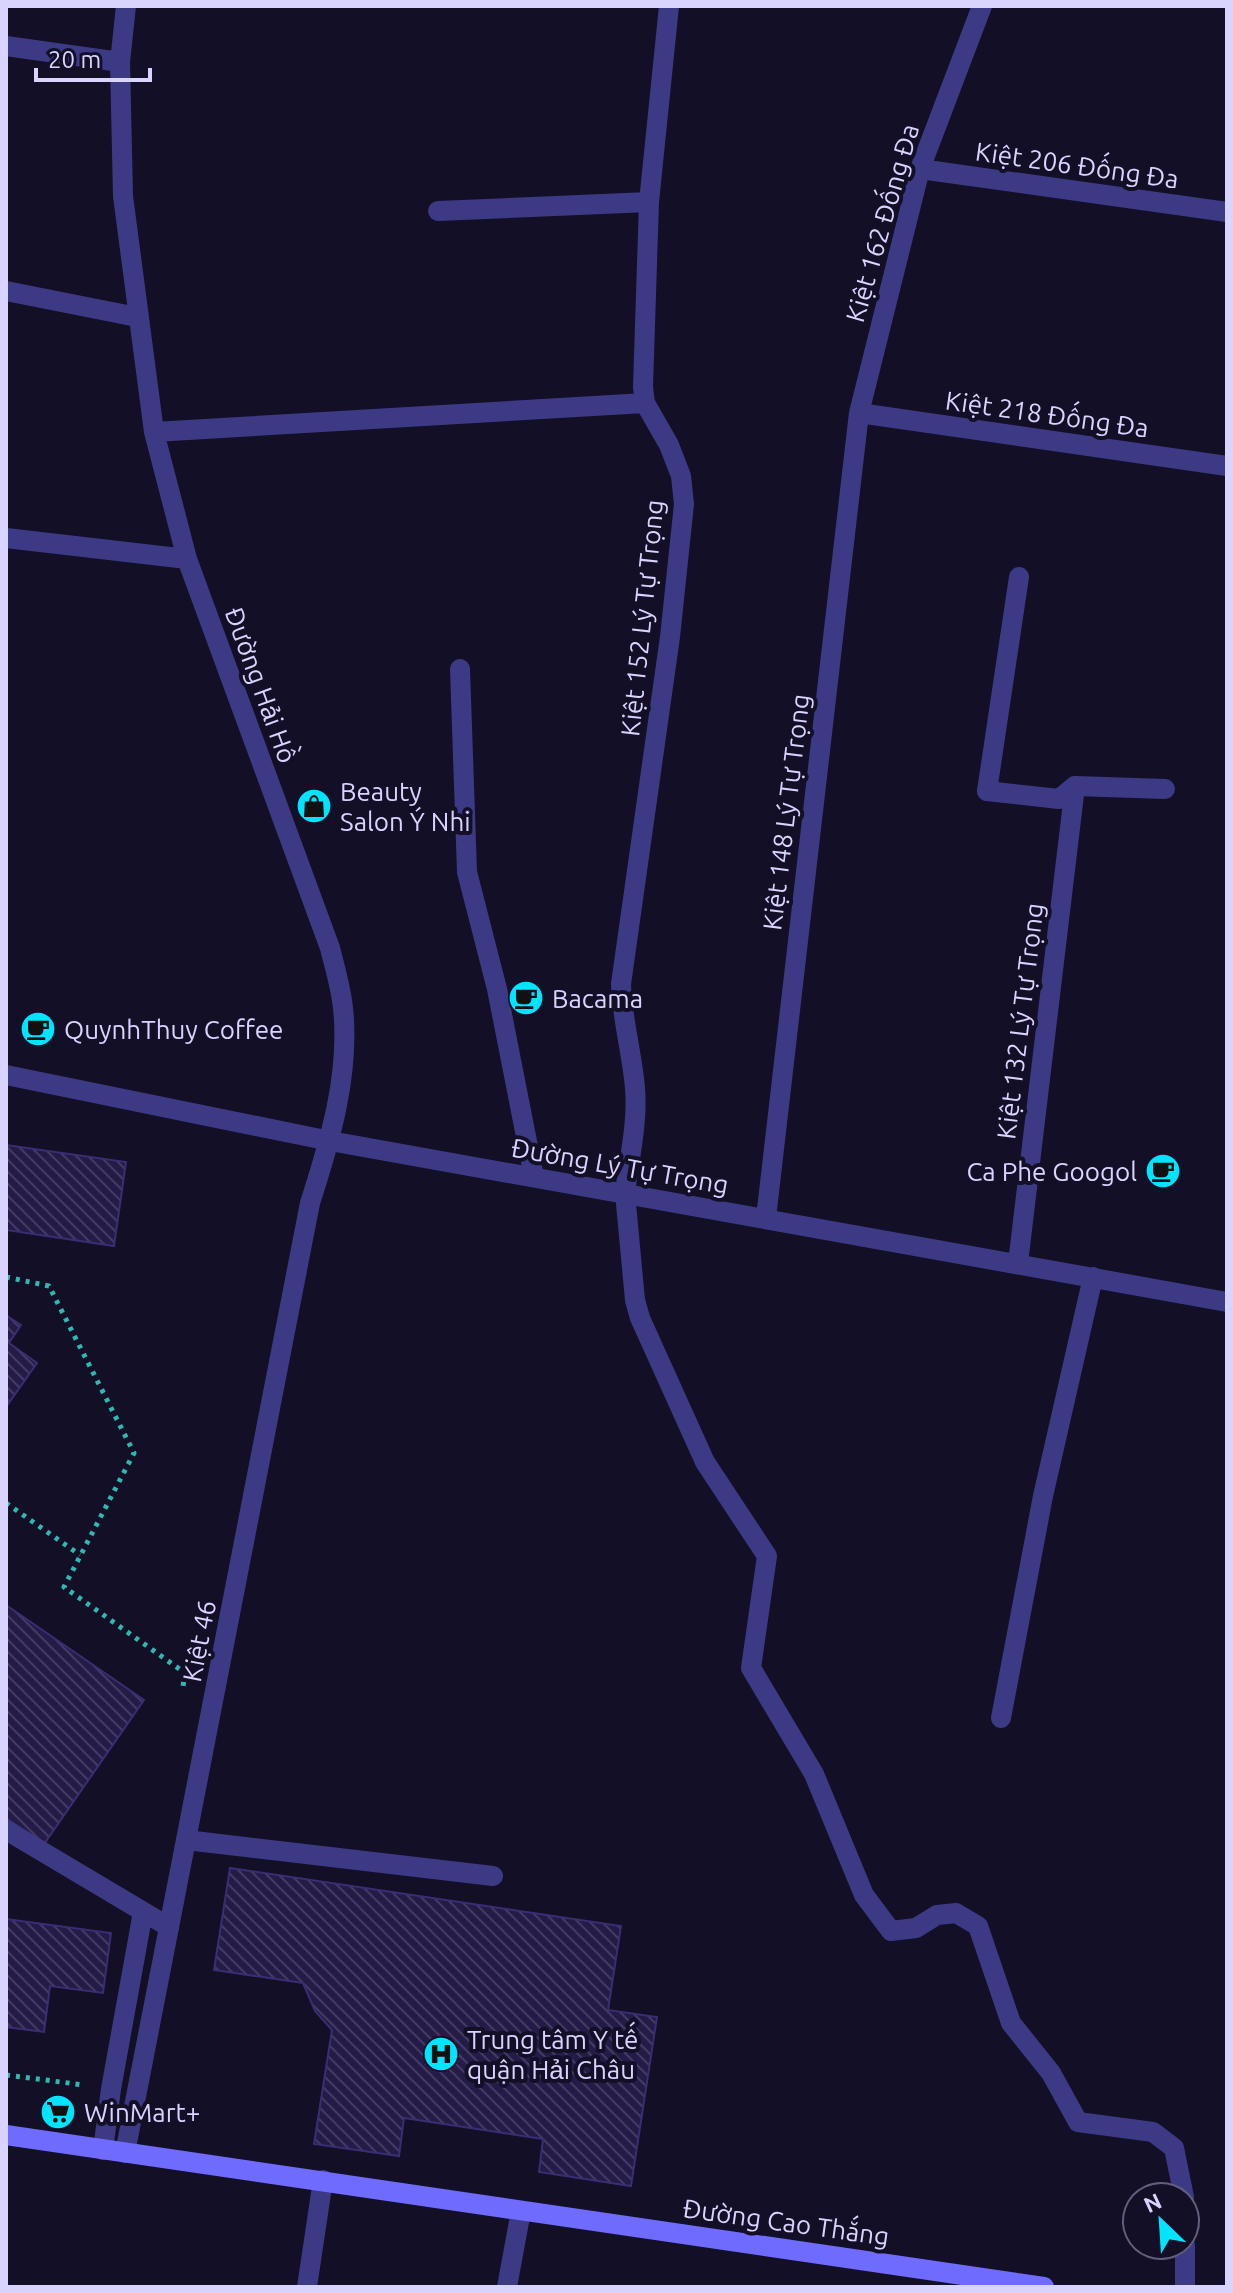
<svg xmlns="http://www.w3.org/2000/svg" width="1233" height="2293" font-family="Ubuntu,sans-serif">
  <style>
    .building { fill: url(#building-back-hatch); stroke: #3b2d73; stroke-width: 2 }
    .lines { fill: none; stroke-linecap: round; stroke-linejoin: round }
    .path { stroke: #2fb8b0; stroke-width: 5; stroke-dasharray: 4 6; stroke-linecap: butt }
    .lane { stroke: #3d3a85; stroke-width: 20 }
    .street { stroke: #3d3a85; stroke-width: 20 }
    .secondary { stroke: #6f6bff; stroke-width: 20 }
    .labels { text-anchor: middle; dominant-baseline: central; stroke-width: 8; stroke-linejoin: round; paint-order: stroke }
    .street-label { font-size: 26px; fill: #d9d4ff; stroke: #130f26 }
    .poi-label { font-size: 26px; fill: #d9d4ff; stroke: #130f26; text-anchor: start }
  </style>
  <defs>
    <pattern id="building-back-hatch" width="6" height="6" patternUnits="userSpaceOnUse" patternTransform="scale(2)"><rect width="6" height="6" fill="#241b47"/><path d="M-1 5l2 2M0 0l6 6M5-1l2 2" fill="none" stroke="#433b63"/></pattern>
  </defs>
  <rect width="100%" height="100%" fill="#130f26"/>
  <path class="building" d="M6 1145 126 1162 114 1246 6 1230Z
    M6 1315 21 1325 9 1343 37 1363 6 1407Z
    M6 1605 144 1700 44 1844 6 1818Z
    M230 1868 621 1926 608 2010 657 2017 631 2186 539 2172 543 2139 404 2118 399 2156 314 2144 332 2030 315 2011 303 1983 214 1970Z
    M6 1919 111 1933 103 1993 50 1986 44 2032 6 2027Z"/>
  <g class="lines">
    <path class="path" d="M6 1277 49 1286 134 1453 64 1587 185 1673 183 1686
      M6 1503 80 1555
      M6 2075 84 2085"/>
    <path class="lane" d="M1075 786 1165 789
      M987 791 1019 577
      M625 1193 635 1300 640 1318 705 1462 767 1556 751 1668 814 1774 864 1895 891 1931 916 1928 937 1915 956 1913 978 1926 1011 2023 1051 2073 1078 2122 1153 2132 1174 2148 1184 2197
      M6 1830 169 1927
      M186 1840 493 1876
      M103 2150 111 2089 143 1912
      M1185 2245V2287
      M307 2287 323 2180"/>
    <path class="street" d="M6 46 120 62
      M920 169 1227 212
      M438 211 649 202
      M6 291 137 317
      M859 413 1227 466
      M154 432 645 403
      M6 538 187 559
      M460 669 467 872 497 989 534 1177
      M987 791 1059 799 1075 786
      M6 1075 330 1141 1227 1302
      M625 1193C629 1159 638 1123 635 1088 632 1053 622 1019 621 984L670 637 684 504 681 476 669 445 645 403 643 387 649 202 669 6
      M766 1218 859 413 920 169 982 6
      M1018 1263 1075 786
      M1001 1718 1043 1496 1093 1277
      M125 2153 310 1203C330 1141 350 1074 343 1008 341 988 335 968 330 948L187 559 154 432 123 196 120 62 126 6
      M507 2287 521 2211"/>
    <path class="secondary" d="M6 2135 1044 2287"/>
  </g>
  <defs>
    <symbol id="shop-disc" viewBox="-11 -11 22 22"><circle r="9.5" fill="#00e5ff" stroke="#130f26"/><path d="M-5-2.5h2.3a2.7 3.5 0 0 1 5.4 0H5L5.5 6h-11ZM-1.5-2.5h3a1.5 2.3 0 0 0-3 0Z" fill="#111"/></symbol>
    <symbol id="cafe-disc" viewBox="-11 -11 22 22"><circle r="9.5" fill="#00e5ff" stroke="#130f26"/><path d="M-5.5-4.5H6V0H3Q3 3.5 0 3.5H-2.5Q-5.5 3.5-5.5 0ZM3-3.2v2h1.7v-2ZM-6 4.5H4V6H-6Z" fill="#111"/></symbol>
    <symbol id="hospital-disc" viewBox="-11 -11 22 22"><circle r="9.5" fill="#00e5ff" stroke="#130f26"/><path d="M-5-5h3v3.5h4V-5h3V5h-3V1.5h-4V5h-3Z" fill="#111"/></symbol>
    <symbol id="supermarket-disc" viewBox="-11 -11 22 22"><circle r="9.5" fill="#00e5ff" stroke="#130f26"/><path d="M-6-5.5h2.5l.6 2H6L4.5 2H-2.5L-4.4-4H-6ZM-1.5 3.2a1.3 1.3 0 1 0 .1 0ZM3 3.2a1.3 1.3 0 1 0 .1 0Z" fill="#111"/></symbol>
  </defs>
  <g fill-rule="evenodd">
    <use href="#shop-disc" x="294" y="786" width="40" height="40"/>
    <use href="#cafe-disc" x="506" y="978" width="40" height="40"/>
    <use href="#cafe-disc" x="18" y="1009" width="40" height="40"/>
    <use href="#cafe-disc" x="1143" y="1151" width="40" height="40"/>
    <use href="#hospital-disc" x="421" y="2034" width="40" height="40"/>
    <use href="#supermarket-disc" x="38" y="2092" width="40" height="40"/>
  </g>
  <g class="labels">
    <g class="street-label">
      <text transform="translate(1077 165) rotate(8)">Kiệt 206 Đống Đa</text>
      <text transform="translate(882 223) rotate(-74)">Kiệt 162 Đống Đa</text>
      <text transform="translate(1047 414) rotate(8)">Kiệt 218 Đống Đa</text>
      <text transform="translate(642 618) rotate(-84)">Kiệt 152 Lý Tự Trọng</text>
      <text transform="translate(261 685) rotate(70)">Đường Hải Hồ</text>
      <text transform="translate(786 812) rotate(-83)">Kiệt 148 Lý Tự Trọng</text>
      <text transform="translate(1020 1021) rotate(-83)">Kiệt 132 Lý Tự Trọng</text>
      <text transform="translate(620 1166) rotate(10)">Đường Lý Tự Trọng</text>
      <text transform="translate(199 1641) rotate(-79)">Kiệt 46</text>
      <text transform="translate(786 2222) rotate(8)">Đường Cao Thắng</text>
    </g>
    <g class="poi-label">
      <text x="340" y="791">Beauty<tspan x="340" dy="30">Salon Ý Nhi</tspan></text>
      <text x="552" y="998">Bacama</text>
      <text x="64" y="1029">QuynhThuy Coffee</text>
      <text x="1137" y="1171" text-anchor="end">Ca Phe Googol</text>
      <text x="467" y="2039">Trung tâm Y tế<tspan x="467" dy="30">quận Hải Châu</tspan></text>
      <text x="84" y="2112">WinMart+</text>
    </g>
  </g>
  <rect width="1233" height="2293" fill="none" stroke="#d9d4ff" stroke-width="16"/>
  <g transform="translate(1161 2221) rotate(335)"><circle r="38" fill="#130f26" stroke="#625e7d" stroke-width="2"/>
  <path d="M0-6L14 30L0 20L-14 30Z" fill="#00e5ff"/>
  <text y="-12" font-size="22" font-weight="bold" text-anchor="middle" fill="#d9d4ff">N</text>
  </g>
  <path d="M36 68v12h114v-12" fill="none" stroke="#d9d4ff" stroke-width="4"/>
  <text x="48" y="68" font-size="24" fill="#d9d4ff" stroke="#130f26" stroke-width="6" paint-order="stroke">20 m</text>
</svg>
